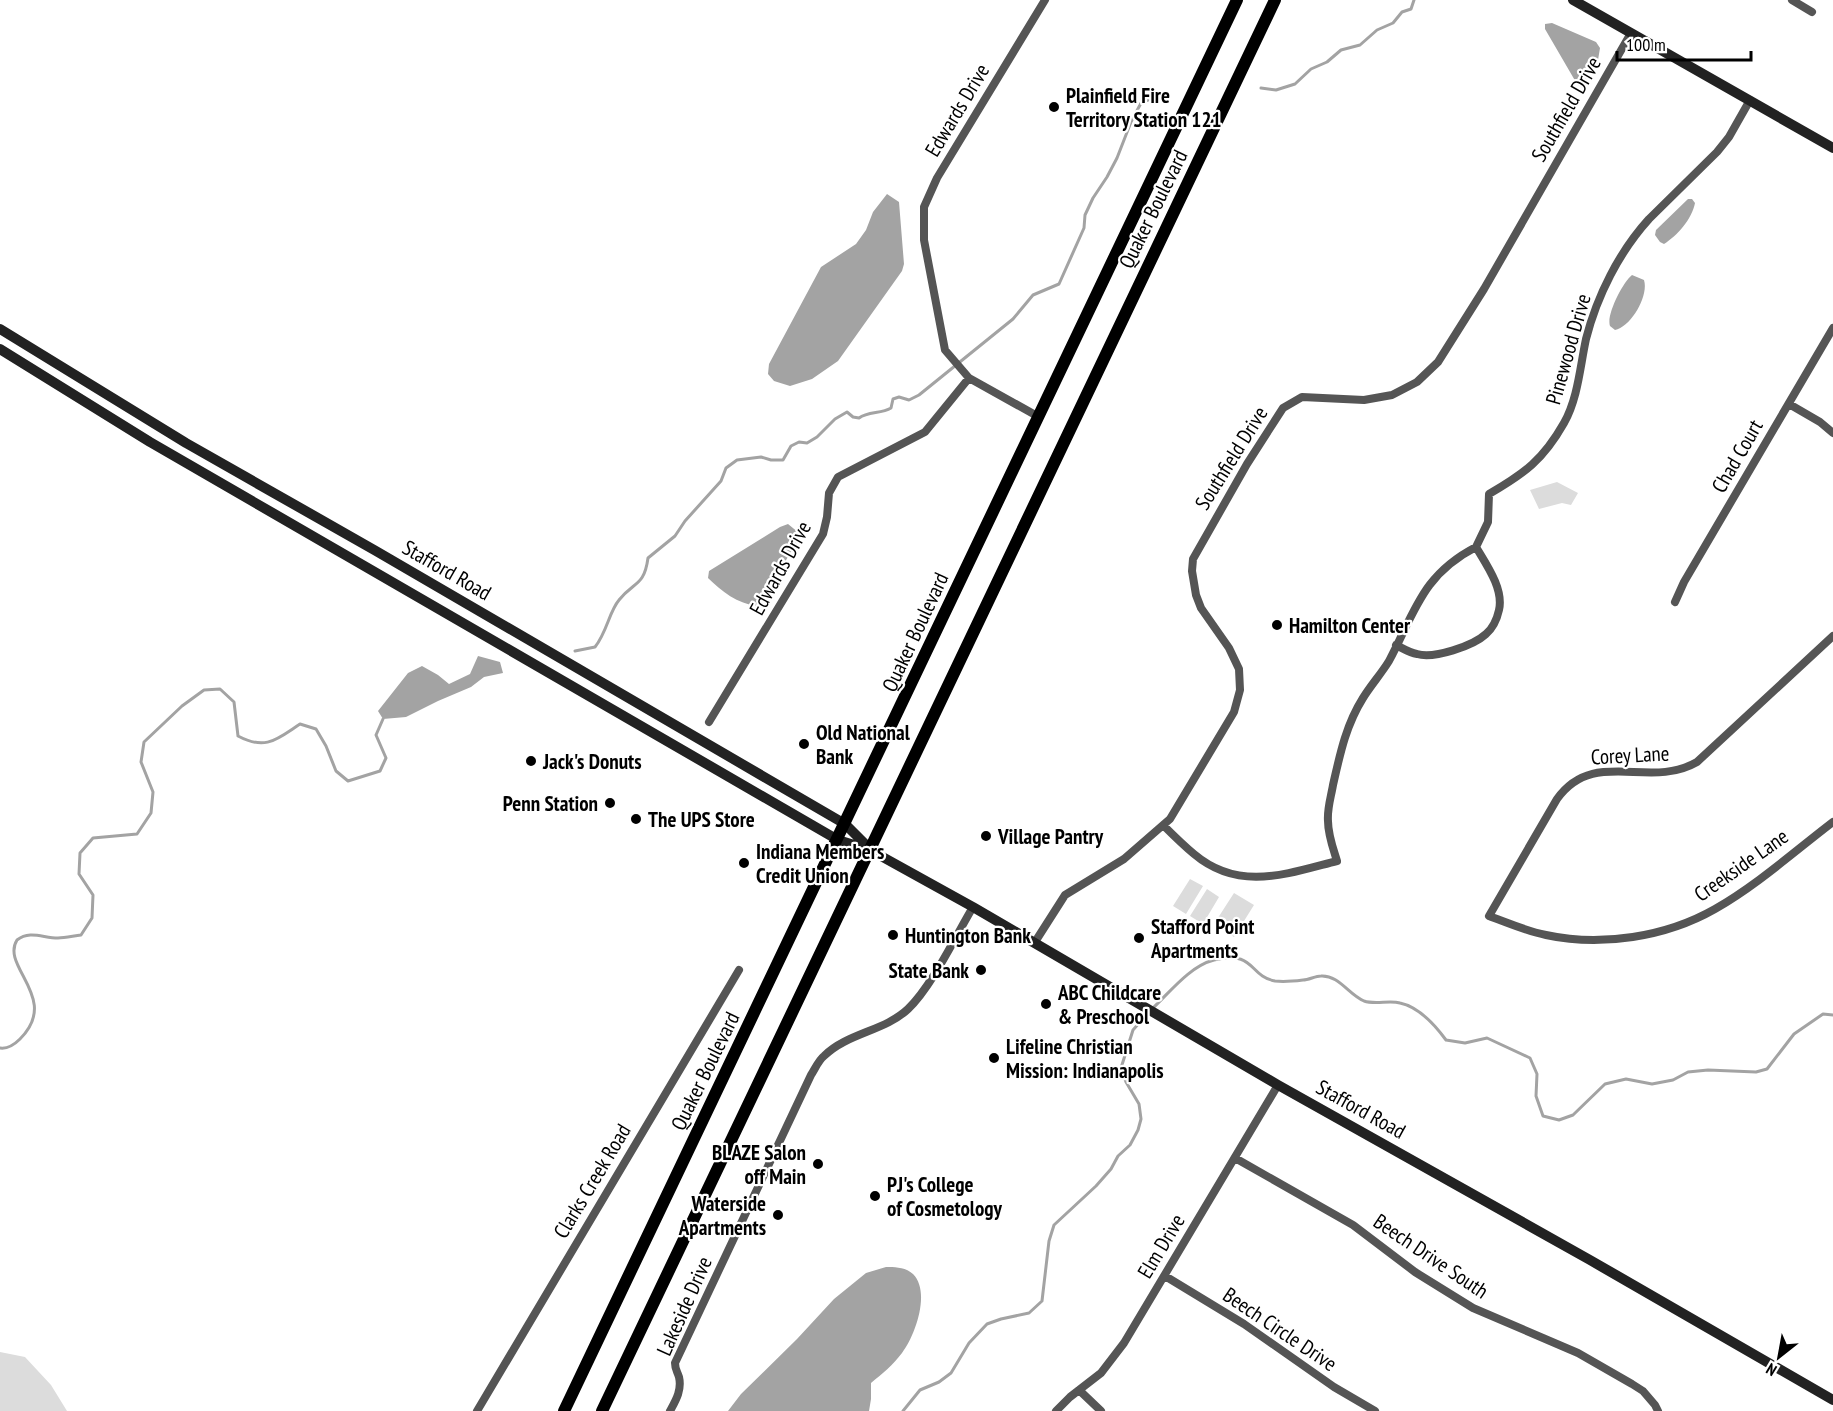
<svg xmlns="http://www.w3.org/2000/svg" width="1833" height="1411" font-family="'PT Sans Narrow',sans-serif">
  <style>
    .green { fill: #dcdcdc }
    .water { fill: #a3a3a3 }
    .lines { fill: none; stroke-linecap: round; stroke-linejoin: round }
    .stream { stroke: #a3a3a3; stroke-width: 3 }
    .street { stroke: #555; stroke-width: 8 }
    .secondary { stroke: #222; stroke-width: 10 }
    .primary { stroke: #000; stroke-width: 12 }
    .poi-dot { fill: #000; stroke: #fff; stroke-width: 2 }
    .labels { text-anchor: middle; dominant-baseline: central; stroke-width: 4.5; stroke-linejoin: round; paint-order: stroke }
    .poi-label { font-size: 21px; font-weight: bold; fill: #000; stroke: #fff; text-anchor: start }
    .street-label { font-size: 21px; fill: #000; stroke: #fff }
  </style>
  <rect width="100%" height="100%" fill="#fff"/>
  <path class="green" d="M1557 482 1578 493 1571 505 1562 503 1539 509 1530 490Z
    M1190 879 1203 886 1186 914 1173 906Z
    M1207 889 1219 897 1203 924 1190 916Z
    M1234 893 1254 905 1234 937 1214 924Z
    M0 1352 25 1357 51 1385 67 1411H0Z"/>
  <path class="water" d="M1552 23 1596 42 1600 48 1598 60 1582 88 1577 84 1545 29V24Z
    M887 194 899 202 904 264 902 271 838 361 812 379 790 386 774 381 768 374 769 364 821 267 856 244 866 230 873 212Z
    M1688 199H1692L1695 203C1692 219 1677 236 1664 244L1660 242 1655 235 1656 230Z
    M1632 275 1644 280C1649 296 1631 327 1615 330L1610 326C1606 315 1623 282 1632 275Z
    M788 524 799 533 800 538 757 606C738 604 721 591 708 578L709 571 780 527Z
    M478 656 500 662 503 673 484 677 471 687 438 701 406 717 383 719 378 711 408 673 422 666 438 675 449 684 470 674Z
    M886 1267C895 1267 905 1267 913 1274 931 1292 915 1336 902 1353 893 1365 882 1374 871 1383V1399L869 1411H728L741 1394 797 1339 834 1299 866 1273Z"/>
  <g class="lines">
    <path class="stream" d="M1261 88 1276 90 1295 84 1311 69 1327 62 1341 50 1360 45 1377 30 1393 23 1402 12 1411 9 1414 0
      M575 651 595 647C607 632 609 612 619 600 634 581 644 587 648 558L675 536 685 521 721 481 726 468 737 460 761 457 771 460H783L791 446 799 442 807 443 817 437 835 419 847 412 853 417 859 418C868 411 881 414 891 408L893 399 899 397 909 400 919 395 1013 319 1033 295 1059 284 1084 228 1085 215 1093 198 1107 177 1117 158 1131 122 1141 103 1164 93
      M1153 1008C1170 992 1190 966 1214 960 1256 950 1248 976 1275 981 1283 982 1295 981 1303 980 1309 980 1315 976 1321 976 1339 975 1348 994 1364 1001 1375 1005 1389 1000 1400 1003 1419 1007 1435 1025 1446 1040L1465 1043 1487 1038 1530 1058 1537 1074 1536 1096 1543 1116 1559 1120 1573 1115 1605 1084 1626 1079 1652 1084 1673 1080 1688 1072 1708 1070 1756 1072 1767 1069 1794 1034 1823 1014 1833 1015
      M0 1048C7 1049 15 1044 20 1039 61 998 0 967 17 940 30 930 43 938 58 938 65 938 73 936 81 935L92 918 93 895 79 874 80 853 93 838 137 834 151 813 153 792 141 762 144 742 182 706 204 690 220 689 234 702 238 736C266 751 277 739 300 724L316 729 326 746 336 771 348 781 380 771 386 758 376 735 383 719
      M903 1411 920 1390 939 1382 951 1373 969 1343 987 1324 1001 1319 1029 1313 1042 1301 1049 1241 1054 1225 1096 1186 1111 1169 1118 1156 1130 1145 1138 1130 1141 1119 1139 1104 1126 1082 1121 1068 1133 1030 1148 1013"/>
    <path class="street" d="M1792 0 1812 12
      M969 378 945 350 924 240V207L937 178 1045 0
      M1789 404 1820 422 1833 433
      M1675 602 1684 582 1833 328
      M1833 636 1697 762C1649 790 1594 747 1557 799L1489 916C1508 923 1526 931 1546 935 1601 947 1666 937 1715 909 1757 885 1795 851 1833 822
      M1396 645C1402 648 1410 653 1417 654 1434 659 1473 646 1486 634 1493 628 1497 619 1499 610 1504 589 1486 564 1476 547
      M709 722 823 534 827 517 829 493 838 477 925 432 969 378 1039 417
      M1163 825C1173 835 1183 845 1194 854 1239 892 1286 874 1337 861 1333 848 1328 835 1328 821 1327 809 1331 797 1333 785 1340 754 1346 725 1363 698 1371 685 1381 674 1389 661 1415 612 1422 575 1476 547L1488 522 1489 494C1525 473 1543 460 1564 423 1578 398 1580 367 1586 339 1597 296 1619 252 1649 219L1717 152 1729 137 1750 100
      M1035 942 1065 895 1124 859 1170 819 1234 712 1240 690 1239 669 1229 648 1201 608 1196 595 1192 571 1193 559 1247 464 1283 408 1302 397 1364 400 1392 395 1417 382 1438 362 1484 289 1631 33
      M1235 1158 1353 1225 1415 1272 1473 1308 1578 1353 1632 1384 1643 1391 1655 1405 1658 1411
      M1165 1276 1244 1324 1334 1387 1375 1411
      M1079 1390 1101 1411
      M477 1411 739 970
      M670 1411C676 1400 682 1390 679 1377 677 1371 675 1369 675 1363L811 1075C815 1069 818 1061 824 1056 847 1033 885 1031 908 1009 932 986 955 937 973 907
      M1056 1411 1070 1397 1101 1373 1124 1343 1278 1085"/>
    <path class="secondary" d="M1573 0 1833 148
      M0 329 186 443 376 551 845 824 868 847
      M0 349 150 442 838 840 870 850 973 907 1278 1085 1590 1260 1833 1400"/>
    <path class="primary" d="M564 1411 1237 0
      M602 1411 1275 0"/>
  </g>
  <g class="poi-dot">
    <circle cx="1054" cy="107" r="6"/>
    <circle cx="1277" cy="625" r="6"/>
    <circle cx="804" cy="744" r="6"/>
    <circle cx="531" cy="761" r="6"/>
    <circle cx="610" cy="803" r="6"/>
    <circle cx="636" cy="819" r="6"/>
    <circle cx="986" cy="836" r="6"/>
    <circle cx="744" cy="863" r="6"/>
    <circle cx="893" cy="935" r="6"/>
    <circle cx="1139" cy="938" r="6"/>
    <circle cx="981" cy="970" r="6"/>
    <circle cx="1046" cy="1004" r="6"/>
    <circle cx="994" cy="1058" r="6"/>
    <circle cx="818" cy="1164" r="6"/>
    <circle cx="875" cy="1196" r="6"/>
    <circle cx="778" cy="1215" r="6"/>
  </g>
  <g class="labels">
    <g class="poi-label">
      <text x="1066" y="95">Plainfield Fire<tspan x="1066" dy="24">Territory Station 121</tspan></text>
      <text x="1289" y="625">Hamilton Center</text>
      <text x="816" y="732">Old National<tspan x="816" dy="24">Bank</tspan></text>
      <text x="543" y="761">Jack's Donuts</text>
      <text x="598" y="803" text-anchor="end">Penn Station</text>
      <text x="648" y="819">The UPS Store</text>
      <text x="998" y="836">Village Pantry</text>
      <text x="756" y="851">Indiana Members<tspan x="756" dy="24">Credit Union</tspan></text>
      <text x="1151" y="926">Stafford Point<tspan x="1151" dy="24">Apartments</tspan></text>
      <text x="905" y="935">Huntington Bank</text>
      <text x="969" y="970" text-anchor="end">State Bank</text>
      <text x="1058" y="992">ABC Childcare<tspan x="1058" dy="24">&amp; Preschool</tspan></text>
      <text x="1006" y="1046">Lifeline Christian<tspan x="1006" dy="24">Mission: Indianapolis</tspan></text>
      <text x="806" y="1152" text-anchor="end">BLAZE Salon<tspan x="806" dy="24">off Main</tspan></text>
      <text x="887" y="1184">PJ's College<tspan x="887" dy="24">of Cosmetology</tspan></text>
      <text x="766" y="1203" text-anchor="end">Waterside<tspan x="766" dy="24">Apartments</tspan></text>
    </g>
    <g class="street-label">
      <text transform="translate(1566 109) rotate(-60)">Southfield Drive</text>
      <text transform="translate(957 110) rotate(-59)">Edwards Drive</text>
      <text transform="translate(1153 209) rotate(-64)">Quaker Boulevard</text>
      <text transform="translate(1568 349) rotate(-74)">Pinewood Drive</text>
      <text transform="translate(1737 456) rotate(-60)">Chad Court</text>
      <text transform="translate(1231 458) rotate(-58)">Southfield Drive</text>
      <text transform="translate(780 568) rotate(-61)">Edwards Drive</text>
      <text transform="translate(447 570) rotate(30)">Stafford Road</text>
      <text transform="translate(915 632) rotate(-65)">Quaker Boulevard</text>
      <text transform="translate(1630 755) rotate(-3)">Corey Lane</text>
      <text transform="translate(1741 865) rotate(-35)">Creekside Lane</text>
      <text transform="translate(705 1071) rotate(-64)">Quaker Boulevard</text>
      <text transform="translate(1361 1109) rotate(29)">Stafford Road</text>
      <text transform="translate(592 1181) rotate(-59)">Clarks Creek Road</text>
      <text transform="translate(1161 1246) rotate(-59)">Elm Drive</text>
      <text transform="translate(1431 1256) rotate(34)">Beech Drive South</text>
      <text transform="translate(684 1306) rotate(-66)">Lakeside Drive</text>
      <text transform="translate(1280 1329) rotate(34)">Beech Circle Drive</text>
    </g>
  </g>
  <g transform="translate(1779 1357) rotate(211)" stroke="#ffffff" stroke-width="4.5" paint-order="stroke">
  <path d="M0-4.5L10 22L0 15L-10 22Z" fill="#000000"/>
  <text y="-9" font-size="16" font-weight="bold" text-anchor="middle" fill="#000000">N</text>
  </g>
  <path d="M1617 51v9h134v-9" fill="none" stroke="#000000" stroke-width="3"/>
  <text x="1626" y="51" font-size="18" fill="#000000" stroke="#ffffff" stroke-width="4.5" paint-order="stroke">100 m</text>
</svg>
